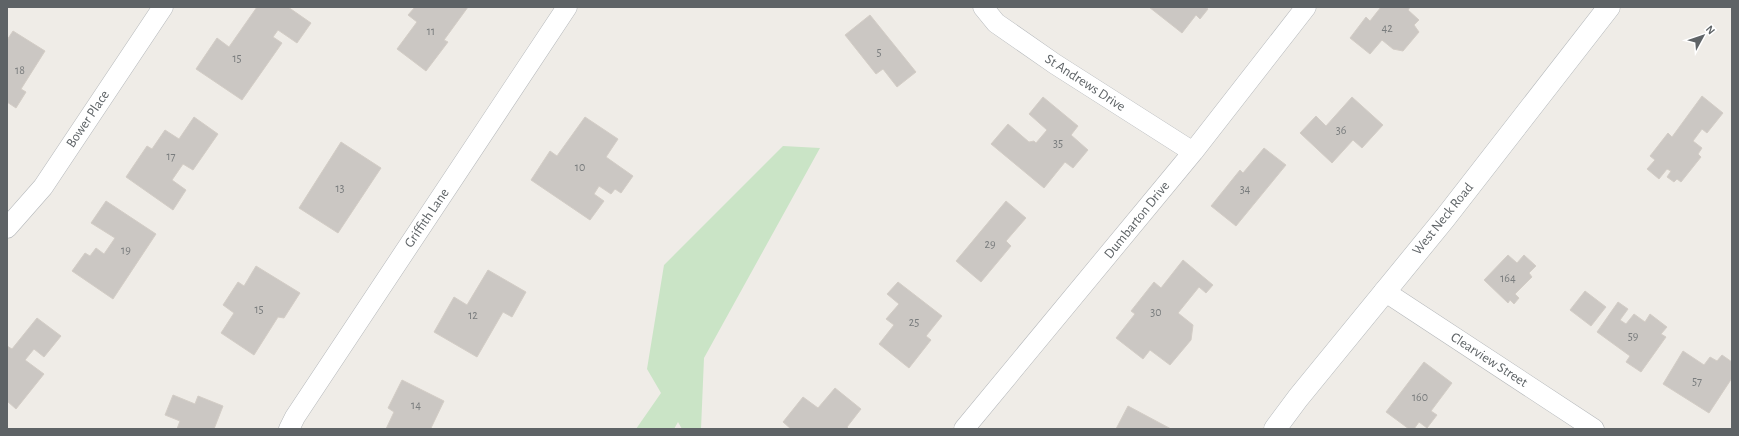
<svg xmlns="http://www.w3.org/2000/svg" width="1739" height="436" font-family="'Alegreya Sans',sans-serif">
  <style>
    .green { fill: #cae4c6 }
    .building { fill: #cbc7c3; stroke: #d3cdc6 }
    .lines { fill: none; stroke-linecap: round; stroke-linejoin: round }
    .street-casing { stroke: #b4b7ba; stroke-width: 21 }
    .secondary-casing { stroke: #b3b7ba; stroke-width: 23 }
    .street { stroke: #fff; stroke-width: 20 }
    .secondary { stroke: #fff; stroke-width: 22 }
    .labels { text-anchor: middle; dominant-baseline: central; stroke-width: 3; stroke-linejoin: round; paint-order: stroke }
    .number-label { font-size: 12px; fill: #797c7d }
    .street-label { font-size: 14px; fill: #5e6366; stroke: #fff }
  </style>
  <rect width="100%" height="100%" fill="#efece7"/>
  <path class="green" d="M783 146 820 148 704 358 701 429H682L678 422 674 429H636L661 393 647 369 664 265Z"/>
  <path class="building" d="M257 7H288L311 23 297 43 278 30 273 37 282 43 242 100 196 69 217 38 229 47Z
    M415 7H468L444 40 448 42 426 71 397 49 417 22 408 15Z
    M1149 7H1205L1208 9 1200 19 1196 15 1182 33Z
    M1381 7H1410L1408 10 1419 20 1414 25 1419 32 1403 51 1393 49 1382 40 1370 54 1350 38 1366 17 1370 21Z
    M870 15 916 72 897 87 883 69 876 74 845 35Z
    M13 31 45 51 21 89 26 92 16 108 7 102V40Z
    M1702 96 1723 113 1707 133 1702 129 1693 141 1702 148 1698 154 1701 157 1681 182 1677 179 1674 182 1667 177 1671 171 1667 169 1659 179 1647 169 1655 160 1650 156 1668 133 1672 137Z
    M1043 97 1078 126 1071 135 1088 150 1073 168 1065 162 1044 188 991 144 1008 124 1029 142 1034 141 1036 143 1047 130 1029 114Z
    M1352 97 1383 125 1362 148 1353 140 1332 163 1300 133 1316 116 1326 126Z
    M194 117 218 134 193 170 183 164 172 180 186 190 173 210 126 177 147 146 152 149 165 130 179 139Z
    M585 117 618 139 606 157 633 176 621 193 615 189 611 194 599 186 594 194 604 201 590 220 531 180 550 151 557 156Z
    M341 142 381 168 338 233 299 208Z
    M1264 148 1286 165 1236 226 1211 206 1240 170 1243 173Z
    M106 201 156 234 113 299 72 271 85 253 90 256 96 248 104 254 115 238 91 223Z
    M1006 201 1026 218 1006 241 1011 246 981 282 956 261Z
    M1508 255 1517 263 1524 255 1536 266 1529 273 1532 277 1515 294 1519 298 1514 304 1510 300 1508 303 1484 280Z
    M1183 260 1213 285 1206 293 1199 287 1178 313 1193 325 1191 340 1170 365 1150 350 1143 359 1116 338 1135 314 1131 311 1154 282 1161 288Z
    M256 266 300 293 284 318 278 317 254 355 221 333 234 313 223 305 238 282 244 286Z
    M488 270 526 292 512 317 503 312 477 357 434 332 454 297 467 305Z
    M898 282 942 316 926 336 931 340 909 368 879 344 894 325 886 319 899 304 887 294Z
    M1585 291 1606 307 1591 326 1570 310Z
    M1618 302 1628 309 1620 320 1626 324 1634 314 1645 322 1650 314 1667 327 1661 334 1666 337 1641 372 1626 362 1630 356 1597 332Z
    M37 318 61 336 44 357 34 349 25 360 44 374 16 409 7 401V346L12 349Z
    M1683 351 1704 365 1710 357 1717 361 1722 355 1732 362V378L1709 413 1663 384Z
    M1424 362 1452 383 1431 411 1437 415 1427 428 1419 422 1414 429H1409L1386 412Z
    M402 380 444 401 431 428 433 429H386L394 412 388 408Z
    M835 388 861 409 847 427 849 429H791L783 422 803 397 818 408Z
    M173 395 195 404 198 396 223 406 214 429H177L180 421 165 415Z
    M1128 406 1171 429H1116Z"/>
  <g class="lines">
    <defs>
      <path id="street" d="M983 7 996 23 1055 64 1193 152
        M7 228 43 187 163 7
        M1384 291 1594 429
        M289 429 295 417 567 7
        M964 429 1193 152 1306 7"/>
      <path id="secondary" d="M1275 429 1298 398 1445 218 1609 7"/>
    </defs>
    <use href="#street" class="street-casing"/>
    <use href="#secondary" class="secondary-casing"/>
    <use href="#street" class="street"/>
    <use href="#secondary" class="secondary"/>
  </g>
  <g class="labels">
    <g class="number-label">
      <text x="1387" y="28">42</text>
      <text x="431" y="31">11</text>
      <text x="879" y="52">5</text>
      <text x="237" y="58">15</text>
      <text x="20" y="70">18</text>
      <text x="1341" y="130">36</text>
      <text x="1058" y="143">35</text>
      <text x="171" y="156">17</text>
      <text x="580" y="167">10</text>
      <text x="340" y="188">13</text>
      <text x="1245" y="189">34</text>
      <text x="990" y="244">29</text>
      <text x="126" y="250">19</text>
      <text x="1508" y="278">164</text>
      <text x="259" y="309">15</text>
      <text x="1156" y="312">30</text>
      <text x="473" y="315">12</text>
      <text x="914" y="322">25</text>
      <text x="1633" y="336">59</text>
      <text x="1697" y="381">57</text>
      <text x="1420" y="397">160</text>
      <text x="416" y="405">14</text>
    </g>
    <g class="street-label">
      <text transform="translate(1085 83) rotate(33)">St Andrews Drive</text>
      <text transform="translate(88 119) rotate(-56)">Bower Place</text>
      <text transform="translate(427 218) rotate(-56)">Griffith Lane</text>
      <text transform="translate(1443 219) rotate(-51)">West Neck Road</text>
      <text transform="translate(1137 220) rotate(-51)">Dumbarton Drive</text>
      <text transform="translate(1489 360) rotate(33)">Clearview Street</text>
    </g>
  </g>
  <rect width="1739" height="436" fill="none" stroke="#5e6366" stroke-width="16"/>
  <g transform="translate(1703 36) rotate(50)" stroke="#ffffff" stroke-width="3" paint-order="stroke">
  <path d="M0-3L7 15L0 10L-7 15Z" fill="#5e6366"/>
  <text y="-6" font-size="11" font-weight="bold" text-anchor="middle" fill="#5e6366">N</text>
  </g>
</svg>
